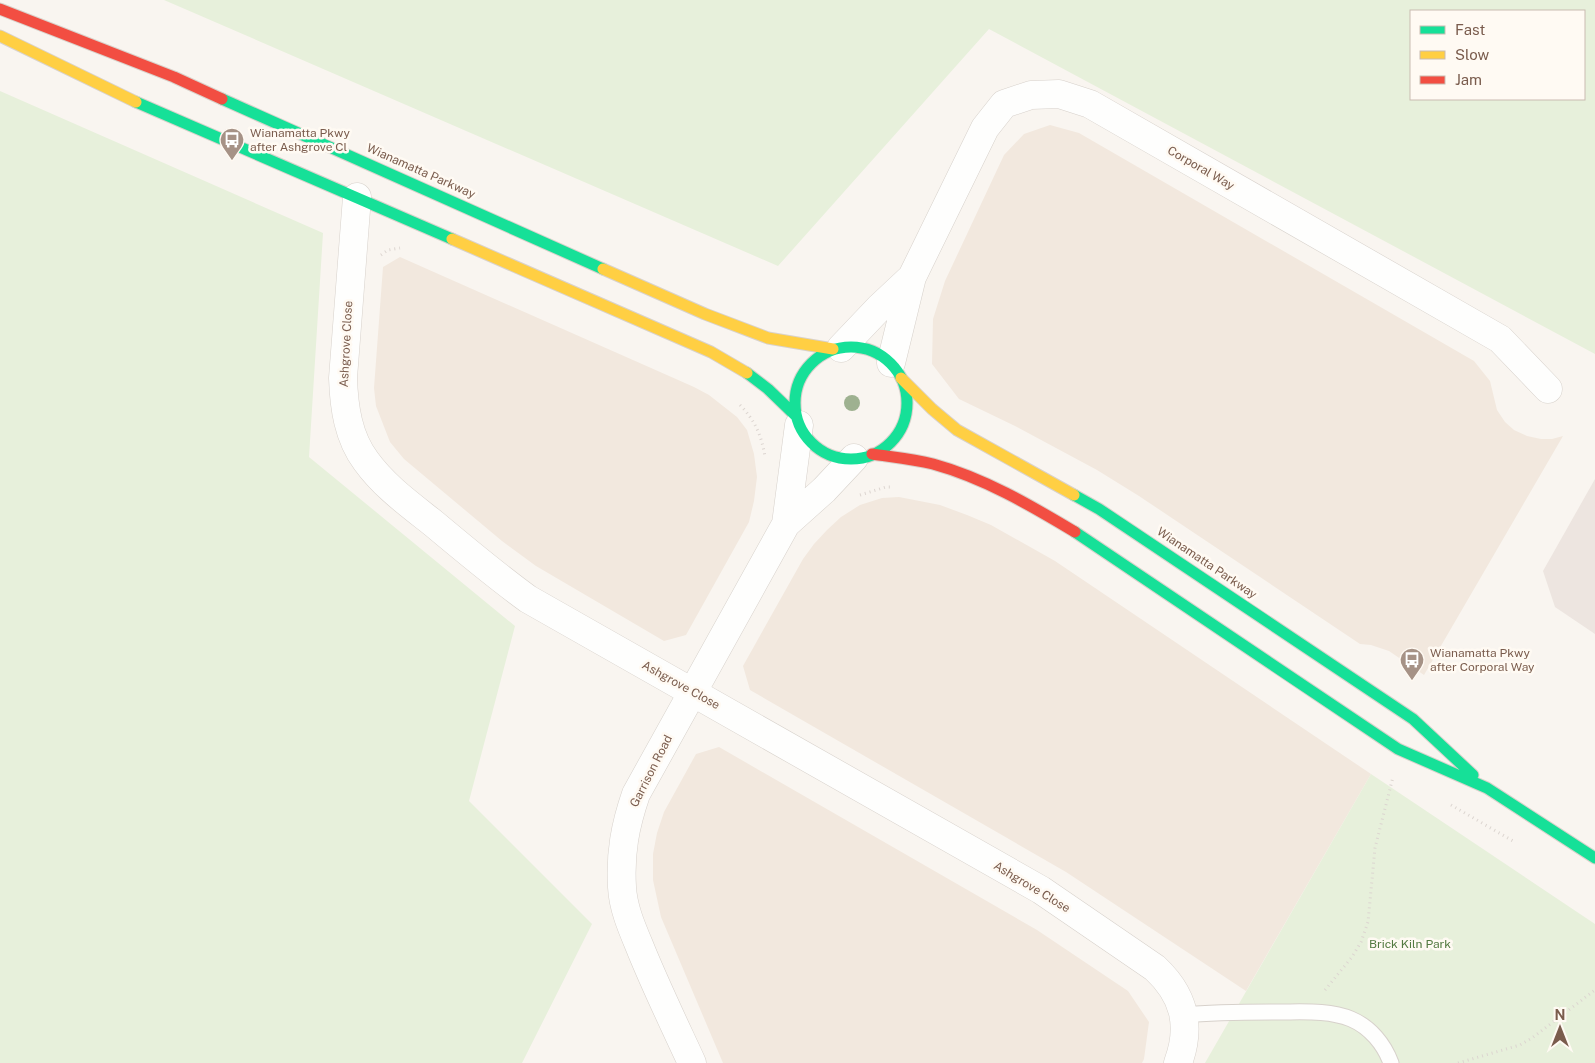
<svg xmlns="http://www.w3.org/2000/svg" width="1595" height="1063" font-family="'Public Sans',sans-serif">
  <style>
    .residential { fill: #f2e8de }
    .industrial { fill: #ede5e0 }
    .green { fill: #e7f0db; fill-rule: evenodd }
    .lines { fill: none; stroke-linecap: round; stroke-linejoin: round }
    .lane-casing { stroke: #d7d1cb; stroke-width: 17 }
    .street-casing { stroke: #d7d1cb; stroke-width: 29 }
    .fast-casing { stroke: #d9d2cb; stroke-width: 13 }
    .slow-casing { stroke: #d9d2cb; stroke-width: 13 }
    .jam-casing { stroke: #d9d2cb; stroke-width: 13 }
    .path { stroke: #dcd5d0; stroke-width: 3; stroke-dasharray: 1 4; stroke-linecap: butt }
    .lane { stroke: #fefefd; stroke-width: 15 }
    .street { stroke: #fefefd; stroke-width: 28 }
    .fast { stroke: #16e098; stroke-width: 11 }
    .slow { stroke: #ffcf43; stroke-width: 11 }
    .jam { stroke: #f24e42; stroke-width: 11 }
    .tree { fill: #9eb190 }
    .labels { text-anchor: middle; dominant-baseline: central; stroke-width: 5; stroke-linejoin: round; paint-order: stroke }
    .poi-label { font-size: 12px; fill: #7a5c4d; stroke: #fffaf3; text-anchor: start }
    .street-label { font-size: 12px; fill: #7a5c4d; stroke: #fffaf3 }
    .park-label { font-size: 12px; fill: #537a41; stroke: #fffaf3 }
  </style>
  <rect width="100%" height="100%" fill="#f9f5f0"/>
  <path class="residential" d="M1050 125 1079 133 1474 361 1490 381 1497 410 1505 422 1514 430 1527 436 1541 439H1552L1563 436 1424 675 1389 651 1371 645 1360 644 1139 496 1097 470 1015 426 959 399 932 364 933 319 945 281 1004 155 1024 134Z
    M400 257 694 387 709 395 737 417 747 430 754 454 757 477 754 501 749 522 686 635 664 641 536 566 502 541 404 459 390 442 376 406 374 388 383 267Z
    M899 497 940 505 967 515 991 525 1055 561 1371 774 1246 991 1066 872 750 690 743 666 803 559 814 544 827 530 841 517 860 505 882 498Z
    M719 747 1037 930 1128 991 1149 1022 1144 1059 1142 1063H723L661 917 653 880V854L657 833 664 812 696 754Z"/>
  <path class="industrial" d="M1595 479V634L1555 607 1543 571Z"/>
  <path class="green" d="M164 0H1595V354L989 29 778 266ZM1584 11V99H1411V11Z
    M0 91 323 233 309 457 515 626 469 801 592 924 522 1063H0Z
    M1371 774 1595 924V1063H1205Z"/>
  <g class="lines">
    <defs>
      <path id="lane" d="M1184 1015C1216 1012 1248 1012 1279 1012 1303 1012 1329 1010 1351 1019 1370 1027 1384 1044 1391 1063"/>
      <path id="street" d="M357 197 343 378C344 407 348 437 366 461 384 486 409 504 433 523 464 549 495 575 528 599L1041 890 1155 968C1184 995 1192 1025 1178 1063
        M841 348 880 307 912 277
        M891 363 912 277 985 128 1004 104 1031 95 1059 94 1090 104 1500 339 1548 389
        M786 524 799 425
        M692 1063C674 1024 655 985 639 945 631 926 623 907 622 887 620 853 625 826 636 794L786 524 824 490 854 458"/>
      <path id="fast" d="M222 99 603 269
        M136 102 452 239
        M795 403a56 56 0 1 1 112 0a56 56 0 1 1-112 0Z
        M747 373 768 389 796 416
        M1074 495 1099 509 1413 719 1473 775
        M1075 532 1398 749 1487 788 1595 858"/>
      <path id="slow" d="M0 36 136 102
        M452 239 711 352 747 373
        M603 269 705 314 768 338 833 349
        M901 378 932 409 957 430 1074 495"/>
      <path id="jam" d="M0 9 174 77 222 99
        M872 454C892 457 913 459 933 464 984 478 1030 505 1075 532"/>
    </defs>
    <use href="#lane" class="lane-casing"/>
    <use href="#street" class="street-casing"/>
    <use href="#fast" class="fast-casing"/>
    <use href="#slow" class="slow-casing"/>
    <use href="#jam" class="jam-casing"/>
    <path class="path" d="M381 255 388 250 400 248
      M740 405C755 420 762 437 765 457
      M860 495 886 487H892
      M1451 805 1513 841
      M1325 990 1352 957 1361 942 1368 922 1375 848 1393 777
      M1458 1063 1520 1045 1532 1038 1595 990"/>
    <use href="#lane" class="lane"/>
    <use href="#street" class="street"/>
    <use href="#fast" class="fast"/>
    <use href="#slow" class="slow"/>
    <use href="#jam" class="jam"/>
  </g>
  <circle class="tree" cx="852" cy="403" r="8"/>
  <defs>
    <symbol id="bus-pin" viewBox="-11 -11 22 30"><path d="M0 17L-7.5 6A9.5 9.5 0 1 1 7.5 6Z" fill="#a69286" stroke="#fffaf3"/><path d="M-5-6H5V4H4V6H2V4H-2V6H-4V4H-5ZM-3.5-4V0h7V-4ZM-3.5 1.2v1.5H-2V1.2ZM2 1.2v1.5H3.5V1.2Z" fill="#fff"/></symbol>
  </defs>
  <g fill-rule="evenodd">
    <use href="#bus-pin" x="218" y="126" width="28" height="38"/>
    <use href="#bus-pin" x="1398" y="646" width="28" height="38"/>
  </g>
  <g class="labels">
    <g class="poi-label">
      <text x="250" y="133">Wianamatta Pkwy<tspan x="250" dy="14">after Ashgrove Cl</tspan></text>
      <text x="1430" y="653">Wianamatta Pkwy<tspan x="1430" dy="14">after Corporal Way</tspan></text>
    </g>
    <g class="street-label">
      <text transform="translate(1201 168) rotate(30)">Corporal Way</text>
      <text transform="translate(421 171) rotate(24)">Wianamatta Parkway</text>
      <text transform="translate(346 344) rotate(-87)">Ashgrove Close</text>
      <text transform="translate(1207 563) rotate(34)">Wianamatta Parkway</text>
      <text transform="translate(681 685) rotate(29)">Ashgrove Close</text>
      <text transform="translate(651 771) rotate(-63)">Garrison Road</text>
      <text transform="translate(1032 887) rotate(31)">Ashgrove Close</text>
    </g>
    <g class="park-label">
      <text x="1410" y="944">Brick Kiln Park</text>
    </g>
  </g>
  <rect x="1410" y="10" width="175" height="90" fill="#fffaf3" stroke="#cabbb1"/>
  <rect x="1420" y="26" width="25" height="8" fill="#16e098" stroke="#cabbb1"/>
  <text x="1455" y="35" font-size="15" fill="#7a5c4d">Fast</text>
  <rect x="1420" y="51" width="25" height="8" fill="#ffcf43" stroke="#cabbb1"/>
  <text x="1455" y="60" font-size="15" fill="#7a5c4d">Slow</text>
  <rect x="1420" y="76" width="25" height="8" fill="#f24e42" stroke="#cabbb1"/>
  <text x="1455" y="85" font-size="15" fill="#7a5c4d">Jam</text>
  <g transform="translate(1560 1028)" stroke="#fffaf3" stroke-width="4" paint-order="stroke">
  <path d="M0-4L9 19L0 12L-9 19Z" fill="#7a5c4d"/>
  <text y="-8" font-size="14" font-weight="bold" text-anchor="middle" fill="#7a5c4d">N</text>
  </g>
</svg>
